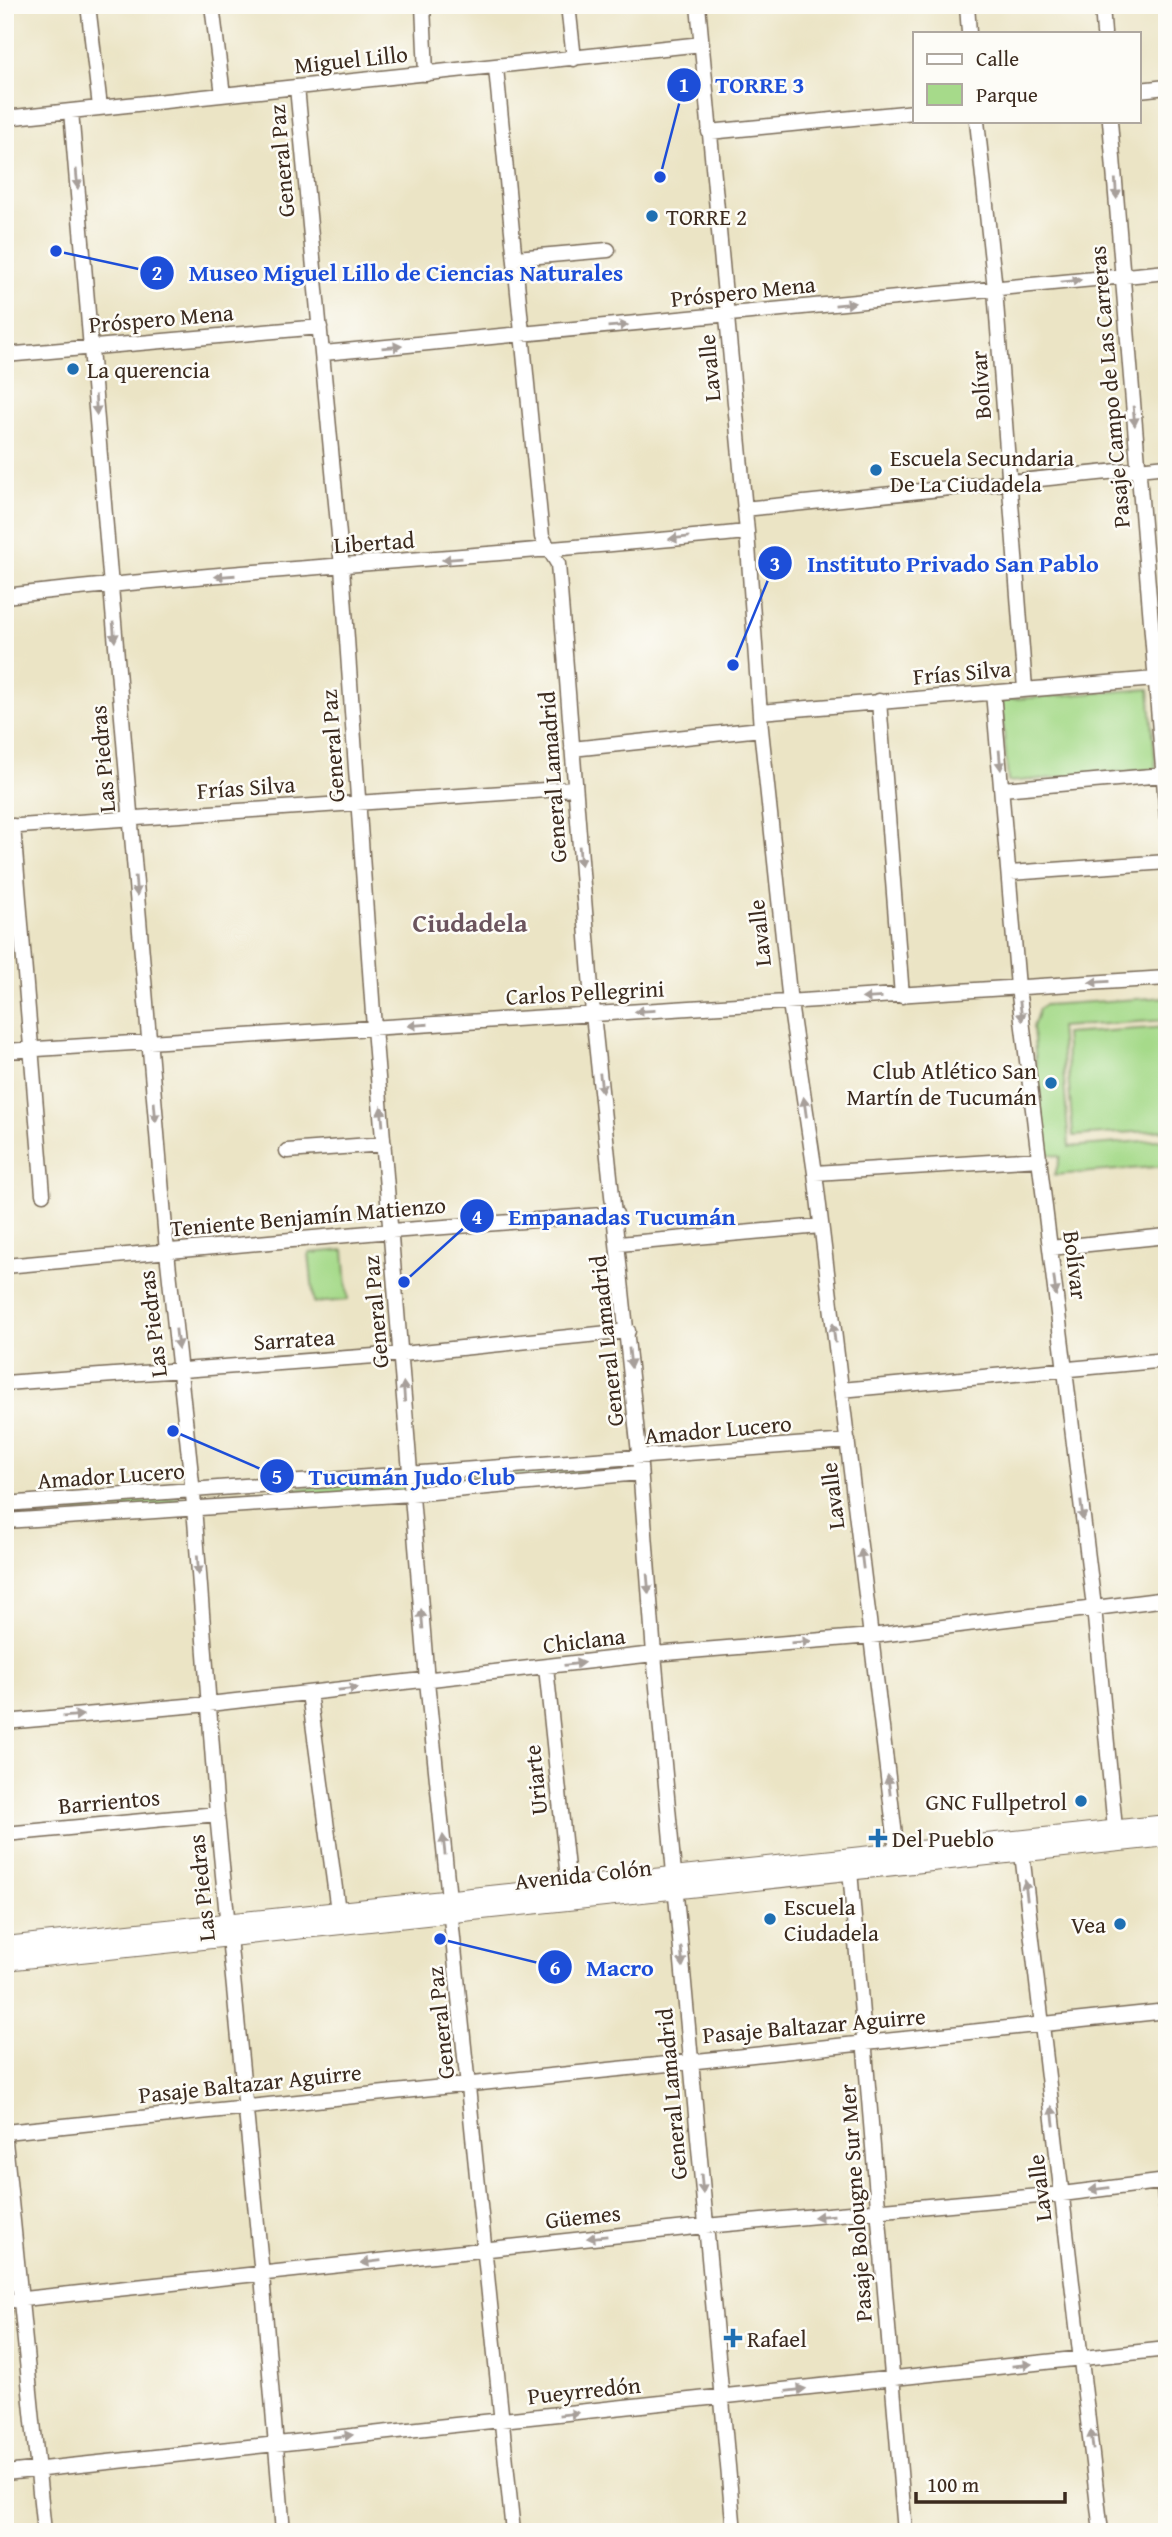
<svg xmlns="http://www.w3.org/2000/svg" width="1172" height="2537" font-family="'Gentium Book Plus',serif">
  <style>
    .green { fill: #a6da8a; stroke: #708254; stroke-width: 2 }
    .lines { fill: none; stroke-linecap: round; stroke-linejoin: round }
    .minor-casing { stroke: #796b58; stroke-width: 17 }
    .major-casing { stroke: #796b58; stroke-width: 20 }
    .minor { stroke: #fff; stroke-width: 14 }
    .major { stroke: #fff; stroke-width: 18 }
    .oneway { fill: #a79f9a }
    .poi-dot { fill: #1f6fb2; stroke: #fdfcf7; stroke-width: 2.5 }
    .labels { text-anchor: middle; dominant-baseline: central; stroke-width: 5; stroke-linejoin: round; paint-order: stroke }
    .street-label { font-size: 23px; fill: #3b2a1e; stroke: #fdfcf7 }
    .poi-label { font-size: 23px; fill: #3b2a1e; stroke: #fdfcf7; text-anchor: start }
    .quarter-label { font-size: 26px; font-weight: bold; fill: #6b545d; stroke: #fdfcf7 }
    .leader { fill: none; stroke: #1d4ed8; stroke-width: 2.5 }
    .callout-dot { fill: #1d4ed8; stroke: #fdfcf7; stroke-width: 2.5 }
    .mark-label { font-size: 21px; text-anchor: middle; font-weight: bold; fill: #fff }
    .callout-label { font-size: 24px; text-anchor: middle; font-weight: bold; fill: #1d4ed8; stroke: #fdfcf7; stroke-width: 5; stroke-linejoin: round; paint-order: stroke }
  </style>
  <rect width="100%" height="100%" fill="#fdfcf7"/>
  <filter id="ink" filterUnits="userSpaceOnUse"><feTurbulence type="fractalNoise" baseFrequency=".0143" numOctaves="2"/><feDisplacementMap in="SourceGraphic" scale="14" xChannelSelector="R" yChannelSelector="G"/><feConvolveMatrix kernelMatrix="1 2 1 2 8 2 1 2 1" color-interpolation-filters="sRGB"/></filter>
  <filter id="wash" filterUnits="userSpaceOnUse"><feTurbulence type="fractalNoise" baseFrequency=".00686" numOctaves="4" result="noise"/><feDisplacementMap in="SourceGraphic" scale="28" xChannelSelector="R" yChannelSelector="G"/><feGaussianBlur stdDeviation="1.57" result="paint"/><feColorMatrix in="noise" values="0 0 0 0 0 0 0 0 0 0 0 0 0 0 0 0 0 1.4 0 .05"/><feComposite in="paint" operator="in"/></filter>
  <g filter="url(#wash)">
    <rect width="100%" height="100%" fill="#ebe4c5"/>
    <path class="green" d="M1149 689 1156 769 1008 782 1001 700Z
      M1167 997V1020L1060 1027 1069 1147 1167 1139V1166L1055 1175 1060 1157 1048 1154 1043 1146 1033 1027 1039 1009 1045 1005Z
      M1167 1027V1130L1073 1136 1065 1034Z
      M344 1250 348 1300 314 1303 309 1253Z
      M634 1463V1470L416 1490 414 1480Z
      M406 1480V1491L197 1504V1496Z
      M188 1497V1505L5 1516V1508Z"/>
  </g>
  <g filter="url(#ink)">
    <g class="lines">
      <defs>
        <path id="minor" d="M88 5 100 107
          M212 5 223 95
          M423 5 426 74
          M568 5 574 59
          M698 5 747 532 761 729 790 1003 815 1173 897 1852
          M967 5 969 33
          M1102 5 1104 33
          M496 68 542 537 558 564 593 1014 639 1453 654 1654 734 2532
          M297 87 342 567 374 1028 427 1681 513 2532
          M1139 90 1167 87
          M71 111 167 1252 193 1493 217 1814 262 2275 283 2532
          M5 118 702 44
          M977 121 995 289 1025 689
          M1110 121 1167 817
          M709 132 915 112
          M516 258 608 250
          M324 353 1167 272
          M5 355 320 327
          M744 509 1167 466
          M5 596C252 568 500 556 747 532
          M993 692 1018 987 1094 1607 1116 1839
          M879 701 902 996
          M760 712 1167 678
          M572 749 761 729
          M1002 789 1163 775
          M13 826 43 1194
          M5 827 575 788
          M1010 873 1167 862
          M5 1051 1167 978
          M287 1151 384 1144
          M815 1173 1040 1159
          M619 1244 820 1226
          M1050 1248 1167 1236
          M5 1266 391 1231 616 1214
          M5 1383 402 1354 628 1331
          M841 1390 1167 1360
          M5 1504 848 1441
          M5 1521 411 1494 639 1473
          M546 1667 569 1888
          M309 1693 338 1911
          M5 1722 209 1704 654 1654 871 1636 1167 1599
          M5 1834 217 1814
          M1021 1845 1101 2532
          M850 1870 905 2532
          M5 2132C392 2091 780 2054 1167 2011
          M5 2141 44 2532
          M1163 2181 1167 2214
          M5 2301 705 2226 1062 2194 1167 2181
          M5 2473 1167 2349"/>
        <path id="major" d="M5 1946 1167 1824
          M5 1961 1167 1837"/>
      </defs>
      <use href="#minor" class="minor-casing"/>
      <use href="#major" class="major-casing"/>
      <use href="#minor" class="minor"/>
      <use href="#major" class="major"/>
    </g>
    <defs><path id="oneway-solid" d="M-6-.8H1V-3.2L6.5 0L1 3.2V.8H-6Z" transform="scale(1.75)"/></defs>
    <g class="oneway">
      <use href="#oneway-solid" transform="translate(77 179) rotate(85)"/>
      <use href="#oneway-solid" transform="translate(1116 189) rotate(86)"/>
      <use href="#oneway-solid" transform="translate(1071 281) rotate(-6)"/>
      <use href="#oneway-solid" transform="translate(845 304) rotate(-6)"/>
      <use href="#oneway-solid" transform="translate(618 326) rotate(-5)"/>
      <use href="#oneway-solid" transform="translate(392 347) rotate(-5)"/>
      <use href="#oneway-solid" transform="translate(96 405) rotate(86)"/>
      <use href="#oneway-solid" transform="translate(1134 416) rotate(85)"/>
      <use href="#oneway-solid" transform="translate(679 538) rotate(174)"/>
      <use href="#oneway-solid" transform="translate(452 559) rotate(175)"/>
      <use href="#oneway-solid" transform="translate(225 576) rotate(176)"/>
      <use href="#oneway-solid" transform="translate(114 632) rotate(85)"/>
      <use href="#oneway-solid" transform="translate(1000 760) rotate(85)"/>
      <use href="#oneway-solid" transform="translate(580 856) rotate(85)"/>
      <use href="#oneway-solid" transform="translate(136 886) rotate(85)"/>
      <use href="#oneway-solid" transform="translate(1099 982) rotate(177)"/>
      <use href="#oneway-solid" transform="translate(872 998) rotate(177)"/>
      <use href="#oneway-solid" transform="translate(645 1011) rotate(177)"/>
      <use href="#oneway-solid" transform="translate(1021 1011) rotate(83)"/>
      <use href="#oneway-solid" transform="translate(418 1025) rotate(176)"/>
      <use href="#oneway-solid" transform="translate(601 1083) rotate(83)"/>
      <use href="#oneway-solid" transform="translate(805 1107) rotate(-98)"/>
      <use href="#oneway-solid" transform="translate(155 1112) rotate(85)"/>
      <use href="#oneway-solid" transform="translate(382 1116) rotate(-95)"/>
      <use href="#oneway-solid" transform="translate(1055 1286) rotate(83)"/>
      <use href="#oneway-solid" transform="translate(834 1333) rotate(-97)"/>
      <use href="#oneway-solid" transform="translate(177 1339) rotate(83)"/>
      <use href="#oneway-solid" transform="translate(630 1358) rotate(84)"/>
      <use href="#oneway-solid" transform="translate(404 1392) rotate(-94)"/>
      <use href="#oneway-solid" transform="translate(1082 1511) rotate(83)"/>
      <use href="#oneway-solid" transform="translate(862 1559) rotate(-97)"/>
      <use href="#oneway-solid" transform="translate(198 1565) rotate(86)"/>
      <use href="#oneway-solid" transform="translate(648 1584) rotate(85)"/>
      <use href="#oneway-solid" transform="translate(422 1619) rotate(-95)"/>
      <use href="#oneway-solid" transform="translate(801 1642) rotate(-5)"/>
      <use href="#oneway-solid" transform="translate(574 1664) rotate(-7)"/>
      <use href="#oneway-solid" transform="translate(348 1689) rotate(-6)"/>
      <use href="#oneway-solid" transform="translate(73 1716) rotate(-5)"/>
      <use href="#oneway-solid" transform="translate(889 1785) rotate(-97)"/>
      <use href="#oneway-solid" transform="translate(444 1845) rotate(-96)"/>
      <use href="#oneway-solid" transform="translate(1026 1890) rotate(-97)"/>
      <use href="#oneway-solid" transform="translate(682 1957) rotate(85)"/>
      <use href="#oneway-solid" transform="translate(1053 2116) rotate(-97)"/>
      <use href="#oneway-solid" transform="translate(702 2184) rotate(85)"/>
      <use href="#oneway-solid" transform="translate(1099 2189) rotate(173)"/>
      <use href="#oneway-solid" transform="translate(824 2216) rotate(175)"/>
      <use href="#oneway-solid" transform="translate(597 2237) rotate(174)"/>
      <use href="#oneway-solid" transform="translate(371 2262) rotate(173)"/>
      <use href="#oneway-solid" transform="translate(1022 2365) rotate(-6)"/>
      <use href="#oneway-solid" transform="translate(796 2390) rotate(-7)"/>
      <use href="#oneway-solid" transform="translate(569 2414) rotate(-6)"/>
      <use href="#oneway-solid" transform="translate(343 2436) rotate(-6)"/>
      <use href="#oneway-solid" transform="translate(1092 2440) rotate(-96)"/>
    </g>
  </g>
  <g class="poi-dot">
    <circle cx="652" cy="216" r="7"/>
    <circle cx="73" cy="369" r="7"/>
    <circle cx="876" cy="470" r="7"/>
    <circle cx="1051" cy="1083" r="7"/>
    <circle cx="1081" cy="1801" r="7"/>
    <path d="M874.5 1827.5h7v7h7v7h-7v7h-7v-7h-7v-7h7z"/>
    <circle cx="770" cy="1919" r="7"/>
    <circle cx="1120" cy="1924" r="7"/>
    <path d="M729.5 2327.5h7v7h7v7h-7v7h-7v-7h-7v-7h7z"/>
  </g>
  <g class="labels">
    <g class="street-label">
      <text transform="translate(351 59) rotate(-6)">Miguel Lillo</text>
      <text transform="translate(281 161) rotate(-95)">General Paz</text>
      <text transform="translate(743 291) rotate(-6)">Próspero Mena</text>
      <text transform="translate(161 318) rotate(-5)">Próspero Mena</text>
      <text transform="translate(709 368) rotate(-95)">Lavalle</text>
      <text transform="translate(980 385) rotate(-94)">Bolívar</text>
      <text transform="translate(1109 387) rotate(-95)">Pasaje Campo de Las Carreras</text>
      <text transform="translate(374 542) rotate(-4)">Libertad</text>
      <text transform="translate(962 672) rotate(-5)">Frías Silva</text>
      <text transform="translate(332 746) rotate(-94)">General Paz</text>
      <text transform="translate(102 759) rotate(-95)">Las Piedras</text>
      <text transform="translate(552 777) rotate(-94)">General Lamadrid</text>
      <text transform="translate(246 787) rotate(-4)">Frías Silva</text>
      <text transform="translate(759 933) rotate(-96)">Lavalle</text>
      <text transform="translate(585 992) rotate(-3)">Carlos Pellegrini</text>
      <text transform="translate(308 1216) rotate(-5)">Teniente Benjamín Matienzo</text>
      <text transform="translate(1076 1265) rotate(83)">Bolívar</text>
      <text transform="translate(375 1312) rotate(-95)">General Paz</text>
      <text transform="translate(152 1324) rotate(-97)">Las Piedras</text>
      <text transform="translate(294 1339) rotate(-4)">Sarratea</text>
      <text transform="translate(606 1341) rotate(-96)">General Lamadrid</text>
      <text transform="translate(718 1429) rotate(-5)">Amador Lucero</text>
      <text transform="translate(111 1475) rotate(-4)">Amador Lucero</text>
      <text transform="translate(832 1496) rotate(-97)">Lavalle</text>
      <text transform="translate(584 1640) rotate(-7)">Chiclana</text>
      <text transform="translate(535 1780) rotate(-96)">Uriarte</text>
      <text transform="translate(109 1801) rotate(-5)">Barrientos</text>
      <text transform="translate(583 1874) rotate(-6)">Avenida Colón</text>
      <text transform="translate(201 1888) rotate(-96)">Las Piedras</text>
      <text transform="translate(440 2023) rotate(-96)">General Paz</text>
      <text transform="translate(814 2025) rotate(-5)">Pasaje Baltazar Aguirre</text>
      <text transform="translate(250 2083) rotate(-6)">Pasaje Baltazar Aguirre</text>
      <text transform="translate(671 2094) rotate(-95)">General Lamadrid</text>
      <text transform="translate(1039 2188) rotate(-97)">Lavalle</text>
      <text transform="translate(855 2203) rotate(-94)">Pasaje Bolougne Sur Mer</text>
      <text transform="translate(583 2216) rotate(-6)">Güemes</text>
      <text transform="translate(584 2390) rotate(-6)">Pueyrredón</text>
    </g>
    <g class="poi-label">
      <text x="666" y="216">TORRE 2</text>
      <text x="87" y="369">La querencia</text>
      <text x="890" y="457">Escuela Secundaria<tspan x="890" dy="26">De La Ciudadela</tspan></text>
      <text x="1037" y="1070" text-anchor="end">Club Atlético San<tspan x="1037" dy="26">Martín de Tucumán</tspan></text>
      <text x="1067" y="1801" text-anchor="end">GNC Fullpetrol</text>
      <text x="892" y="1838">Del Pueblo</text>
      <text x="784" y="1906">Escuela<tspan x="784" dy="26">Ciudadela</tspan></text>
      <text x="1106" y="1924" text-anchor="end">Vea</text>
      <text x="747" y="2338">Rafael</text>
    </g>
    <g class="quarter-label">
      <text x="470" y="922">Ciudadela</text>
    </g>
  </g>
  <path class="leader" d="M660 177L684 85M56 251L157 273M733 665L775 563M404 1282L477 1216M173 1431L277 1476M440 1939L555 1967"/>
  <g class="callout-dot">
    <circle cx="660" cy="177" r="7"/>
    <circle cx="56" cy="251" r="7"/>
    <circle cx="733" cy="665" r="7"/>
    <circle cx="404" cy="1282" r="7"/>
    <circle cx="173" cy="1431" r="7"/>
    <circle cx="440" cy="1939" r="7"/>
    <circle cx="684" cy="85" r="18"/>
    <circle cx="157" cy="273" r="18"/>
    <circle cx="775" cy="563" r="18"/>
    <circle cx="477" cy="1216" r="18"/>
    <circle cx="277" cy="1476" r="18"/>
    <circle cx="555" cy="1967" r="18"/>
  </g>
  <g class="mark-label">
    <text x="684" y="92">1</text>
    <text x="157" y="280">2</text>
    <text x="775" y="571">3</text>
    <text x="477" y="1224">4</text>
    <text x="277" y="1484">5</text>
    <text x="555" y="1975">6</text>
  </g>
  <g class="callout-label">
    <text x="760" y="93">TORRE 3</text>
    <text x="406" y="281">Museo Miguel Lillo de Ciencias Naturales</text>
    <text x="953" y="572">Instituto Privado San Pablo</text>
    <text x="622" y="1225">Empanadas Tucumán</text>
    <text x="412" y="1485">Tucumán Judo Club</text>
    <text x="620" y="1976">Macro</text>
  </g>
  <rect width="1172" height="2537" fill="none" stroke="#fdfcf7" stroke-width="28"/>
  <rect x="913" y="32" width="228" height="91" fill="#fdfcf7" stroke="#afa8a0" stroke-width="2"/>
  <rect x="927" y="54" width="35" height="10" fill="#ffffff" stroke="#afa8a0" stroke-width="2"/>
  <text x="976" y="66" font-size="21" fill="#3b2a1e">Calle</text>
  <rect x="927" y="84" width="35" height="21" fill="#a6da8a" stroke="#afa8a0" stroke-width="2"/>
  <text x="976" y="102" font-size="21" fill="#3b2a1e">Parque</text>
  <path d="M916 2492v10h149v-10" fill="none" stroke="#3b2a1e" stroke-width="3.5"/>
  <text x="927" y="2492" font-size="21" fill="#3b2a1e" stroke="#fdfcf7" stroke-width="5" paint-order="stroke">100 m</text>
</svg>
